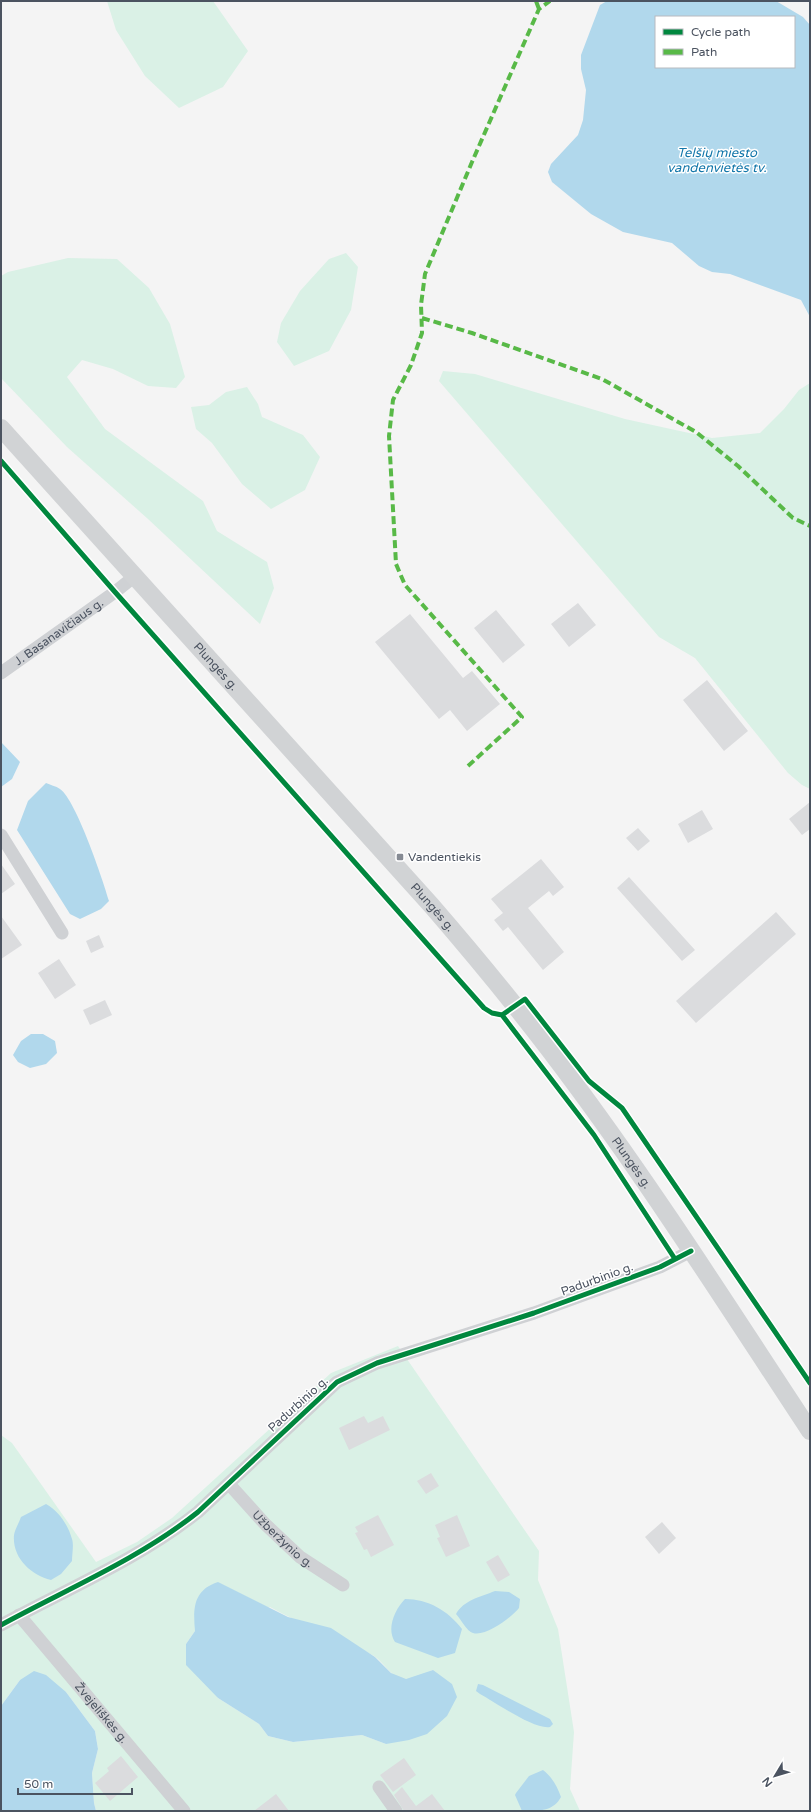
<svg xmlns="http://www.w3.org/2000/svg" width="811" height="1812" font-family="'Varela Round',sans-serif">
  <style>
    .green { fill: #daf1e6; fill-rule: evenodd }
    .water { fill: #b1d8ec; fill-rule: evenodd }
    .building { fill: #dbdcde }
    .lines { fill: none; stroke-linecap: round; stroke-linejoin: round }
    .minor { stroke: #cfd1d4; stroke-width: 13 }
    .secondary { stroke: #d1d3d5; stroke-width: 18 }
    .quiet { stroke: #58b947; stroke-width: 4; stroke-dasharray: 8 4; stroke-linecap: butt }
    .cycleway-casing { stroke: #fff; stroke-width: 8 }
    .cycleway { stroke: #00873e; stroke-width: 5 }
    .poi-dot { fill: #868b94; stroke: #fff; stroke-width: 1.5 }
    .labels { text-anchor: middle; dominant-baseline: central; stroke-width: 3; stroke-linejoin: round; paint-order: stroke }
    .street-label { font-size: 12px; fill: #4b5360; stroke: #fff }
    .poi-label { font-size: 12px; fill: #4b5360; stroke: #fff; text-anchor: start }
    .water-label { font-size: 13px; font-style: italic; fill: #1377aa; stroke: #fff }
  </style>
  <rect width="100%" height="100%" fill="#f4f4f4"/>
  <path class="green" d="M107 1H213L248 51 223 87 179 108 145 76 116 30Z
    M346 253 358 267 351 310 329 351 294 366 277 342 281 323 300 291 329 259Z
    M68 258 117 259 149 288 170 324 185 377 176 388 148 386 113 369 82 360 67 377 105 429 203 501 217 531 267 562 274 588 260 624 148 519 67 447 1 378V276L8 272Z
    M443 371 475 374 625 419 712 438 760 433 784 409 799 390 810 383V789L802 785 788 773 695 658 659 637 439 381Z
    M247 387 258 404 262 417 303 435 320 457 305 490 271 509 242 484 212 443 196 429 191 407 209 405 226 392Z
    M398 1346 539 1551 538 1580 558 1629 574 1732 570 1789 580 1811H96L94 1803 92 1773 98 1749 95 1731 66 1692 20 1680 1 1706V1435L12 1443 96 1562 137 1542 172 1518 331 1373ZM270 1607C303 1626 341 1637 374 1656 385 1663 390 1678 406 1679 414 1679 425 1673 433 1670L386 1744 362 1735 293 1742 268 1736 259 1724 218 1698 186 1644 195 1631Z"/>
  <path class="water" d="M607 1H776L803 17 810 25V317L801 300 730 274 712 272 699 266 672 243 623 232 591 214 552 182 548 172 551 164 578 135 583 120 586 90 581 69V55L600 5ZM656 17H794V67H656Z
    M1 742 20 762 12 779 1 787Z
    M46 783C50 785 56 786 60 789 76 800 103 880 109 901L101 909 80 919 70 914 17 830 28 801Z
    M31 1034H43L55 1041 57 1053 46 1064 30 1068 18 1062 13 1055 21 1041Z
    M46 1504C59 1511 68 1525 72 1539 74 1545 72 1554 72 1561L61 1574 51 1580C31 1575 12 1558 14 1535 15 1529 19 1523 21 1517Z
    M218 1582 288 1617 331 1628 375 1657 391 1673 406 1679 433 1670 452 1684 457 1697 447 1716 427 1734 409 1740 386 1744 362 1735 293 1742 268 1736 259 1724 218 1698 186 1665V1644L195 1631C193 1609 193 1590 218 1582Z
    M495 1591 509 1592 520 1599 519 1608C512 1617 486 1637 473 1633 467 1632 461 1619 456 1614 464 1600 480 1597 495 1591Z
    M405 1599C428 1599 447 1610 462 1629L455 1653 438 1658 395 1642C386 1629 395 1609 405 1599Z
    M34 1671 46 1675 66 1692 95 1731 98 1749 92 1773 94 1803 96 1811H1V1706L20 1680Z
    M478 1684 483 1685 550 1719 553 1724 550 1727C534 1730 495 1702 480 1694L476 1691Z
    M543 1770C552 1777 557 1786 561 1797 553 1812 538 1811 522 1811L515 1795 516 1793 529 1776Z"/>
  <path class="building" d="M578 603 596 625 569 647 551 624Z
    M496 610 525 645 503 663 474 628Z
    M410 614 463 678 472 671 500 704 467 731 450 710 439 719 375 642Z
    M707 680 748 731 724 751 683 700Z
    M810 802V829L802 835 789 819Z
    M702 810 713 829 688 843 678 824Z
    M638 828 650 841 638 851 626 838Z
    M541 859 564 887 553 896 549 891 528 908 564 952 543 970 508 927 503 931 494 920 503 913 491 899Z
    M1 864 15 884 1 894Z
    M629 877 695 950 682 961 617 888Z
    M776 912 796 934 696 1023 676 1001Z
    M1 916 22 945 1 959Z
    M99 935 104 947 91 953 86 941Z
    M59 959 76 985 55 999 38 973Z
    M105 1000 112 1015 90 1025 83 1010Z
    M364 1416 368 1423 383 1416 390 1430 349 1450 339 1428Z
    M431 1473 439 1486 426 1494 417 1481Z
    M378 1515 394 1545 371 1557 367 1549 364 1550 355 1533 358 1532 355 1527Z
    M457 1515 470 1546 446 1557 437 1538 440 1537 435 1525Z
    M662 1522 676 1538 659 1554 645 1537Z
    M498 1555 510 1575 498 1582 486 1562Z
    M121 1756 138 1777 110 1801 95 1783 109 1771 107 1768Z
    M404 1758 416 1775 393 1792 380 1775Z
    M402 1787 416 1806 432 1794 445 1811H404L394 1795Z
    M276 1794 289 1811H254Z"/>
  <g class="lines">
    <g class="minor">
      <path id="s1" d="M1 673 115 592 135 576"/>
      <path d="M1 835 62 933"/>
      <path id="s2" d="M229 1484 265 1524 300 1557 343 1585"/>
      <path id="s3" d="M19 1615 184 1811"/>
      <path d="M1 1625C67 1589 139 1559 198 1512L337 1382 377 1363 534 1313 660 1267 691 1251"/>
      <path d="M379 1787 396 1811"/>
    </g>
    <path class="secondary" id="s4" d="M1 428 431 905C482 964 532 1025 578 1088 660 1199 734 1316 810 1431"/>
    <path class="quiet" d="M536 1 539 9
      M422 318 472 333 602 379 696 432 738 466 793 518 810 526
      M468 766 522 717 405 585 396 564 389 436 393 400 411 365 422 333 421 305 425 274 472 162 539 9 550 1"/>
    <defs>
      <path id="cycleway" d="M1 461 115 592 484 1008 492 1013 502 1015 525 999 589 1081 622 1108 810 1383
        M502 1015 594 1135 675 1259
        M1 1625C67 1589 139 1559 198 1512L337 1382 377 1363 534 1313 660 1267 691 1251"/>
    </defs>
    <use href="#cycleway" class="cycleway-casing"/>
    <use href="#cycleway" class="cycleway"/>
  </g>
  <rect class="poi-dot" x="396" y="853" width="8" height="8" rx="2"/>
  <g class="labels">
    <g class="street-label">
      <text stroke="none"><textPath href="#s1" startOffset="71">J. Basanavičiaus g.</textPath></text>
      <text stroke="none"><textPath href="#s4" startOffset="321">Plungės g.</textPath></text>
      <text stroke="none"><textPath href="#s4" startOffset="645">Plungės g.</textPath></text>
      <text stroke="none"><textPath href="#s4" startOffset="969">Plungės g.</textPath></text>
      <text transform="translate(597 1279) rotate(-20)">Padurbinio g.</text>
      <text transform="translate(298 1404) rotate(-42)">Padurbinio g.</text>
      <text stroke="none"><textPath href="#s2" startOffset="77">Užberžynio g.</textPath></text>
      <text stroke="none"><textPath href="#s3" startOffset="128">Žvejeliškės g.</textPath></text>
    </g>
    <g class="poi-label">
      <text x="408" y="857">Vandentiekis</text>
    </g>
    <g class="water-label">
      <text x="717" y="153">Telšių miesto<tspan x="717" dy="15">vandenvietės tv.</tspan></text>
    </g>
  </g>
  <rect width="811" height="1812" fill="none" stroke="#4b5360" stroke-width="4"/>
  <rect x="655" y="16" width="140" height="52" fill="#ffffff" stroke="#b7babf"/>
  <rect x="663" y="29" width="20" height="6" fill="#00873e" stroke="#b7babf"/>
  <text x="691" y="36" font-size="12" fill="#4b5360">Cycle path</text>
  <rect x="663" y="49" width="20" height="6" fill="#58b947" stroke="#b7babf"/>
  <text x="691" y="56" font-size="12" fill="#4b5360">Path</text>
  <g transform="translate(775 1776) rotate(232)" stroke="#ffffff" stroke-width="3" paint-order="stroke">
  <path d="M0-3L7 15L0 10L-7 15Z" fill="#4b5360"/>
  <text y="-6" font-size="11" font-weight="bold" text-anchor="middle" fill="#4b5360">N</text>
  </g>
  <path d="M18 1788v6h114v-6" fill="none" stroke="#4b5360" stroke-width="2"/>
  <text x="24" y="1788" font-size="12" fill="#4b5360" stroke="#ffffff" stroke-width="3" paint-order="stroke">50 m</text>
</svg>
